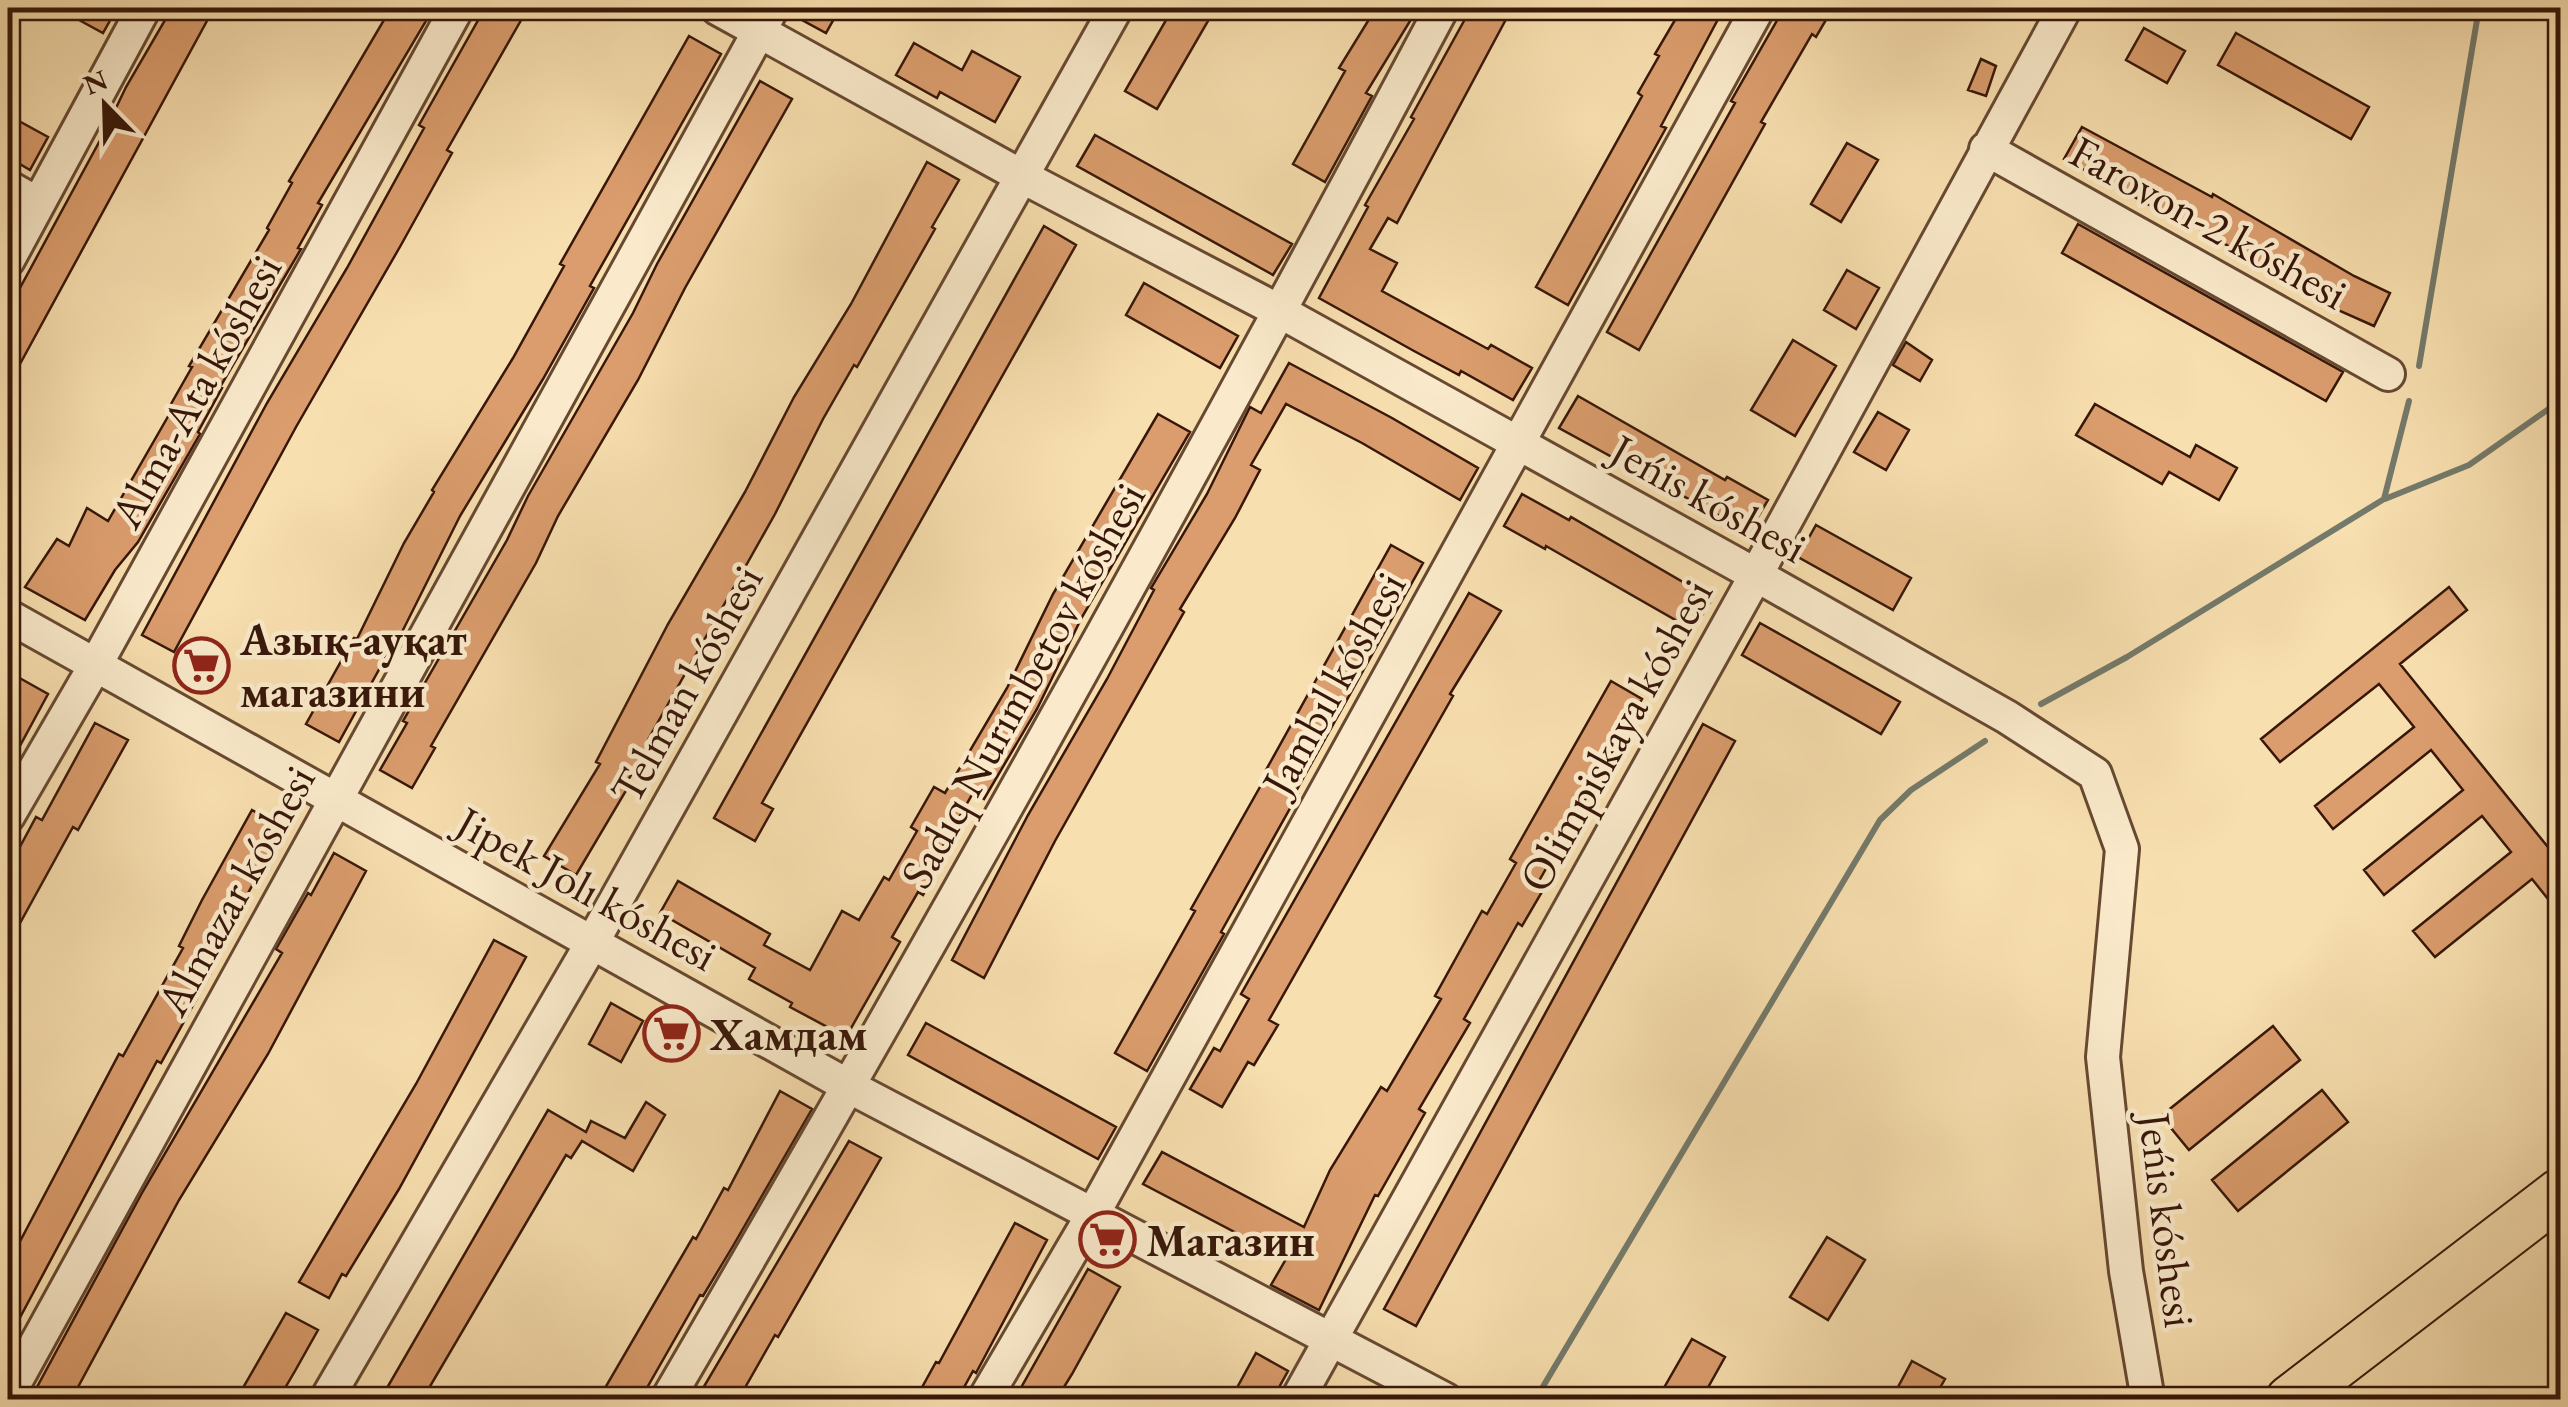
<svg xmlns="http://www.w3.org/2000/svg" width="2568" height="1407" font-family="'EB Garamond',serif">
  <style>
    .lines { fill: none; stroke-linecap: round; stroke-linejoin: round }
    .stream { stroke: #747a6b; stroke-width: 6 }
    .building { fill: #db9d6d; stroke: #371709; stroke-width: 2.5 }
    .minor-casing { stroke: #674932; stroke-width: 38 }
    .highway-casing { stroke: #371709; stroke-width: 52 }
    .minor { stroke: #faeacb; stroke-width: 32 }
    .highway { stroke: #f8dfaf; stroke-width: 48 }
    .labels { text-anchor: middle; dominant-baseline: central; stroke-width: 9; stroke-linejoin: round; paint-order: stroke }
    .street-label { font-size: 45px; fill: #371709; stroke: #faeacb }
    .poi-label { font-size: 45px; font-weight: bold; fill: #371709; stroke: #faeacb; text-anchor: start }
  </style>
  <rect width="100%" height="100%" fill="#f8dfaf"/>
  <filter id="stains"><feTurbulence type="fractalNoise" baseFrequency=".002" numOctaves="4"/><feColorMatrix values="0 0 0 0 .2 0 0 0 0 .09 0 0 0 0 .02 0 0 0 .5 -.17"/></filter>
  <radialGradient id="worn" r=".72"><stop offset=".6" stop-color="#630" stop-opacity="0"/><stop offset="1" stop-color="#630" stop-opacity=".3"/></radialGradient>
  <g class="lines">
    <path class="stream" d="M2419 366 2479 8
      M2385 499 2469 465 2560 401
      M2041 704 2127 657 2384 499 2409 401
      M1535 1400 1880 820 1911 790 1985 741"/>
  </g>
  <path class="building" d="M57 8H117L103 33Z
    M172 8H214L8 386V310L104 133 126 87Z
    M391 8H426L420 17 426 21 318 203 322 205 298 248 301 249 220 387 222 388 198 432 200 434 138 542 115 570 85 620 25 587 57 539 69 546 87 508 108 521 170 413 167 411 192 367 189 366 269 230 267 228 292 183 289 181Z
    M485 8H528L447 150 452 153 401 245 296 427 174 652 142 635 267 403 347 268 424 128 419 125Z
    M792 8H840L826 33 791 14Z
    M1173 8H1184L1208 21 1157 109 1125 91Z
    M1376 8H1418L1366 93 1372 96 1325 182 1293 164 1345 71 1339 68Z
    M1462 8H1512L1397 223 1388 218 1370 249 1397 263 1382 291 1488 349 1491 345 1532 368 1513 400 1461 371 1459 375 1414 351 1319 298 1368 207 1365 205 1414 119 1411 117 1465 19 1460 16Z
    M1682 8H1724L1661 126 1666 128 1568 305 1536 287 1642 96 1638 93 1659 56 1655 54Z
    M1790 8H1833L1816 37 1812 34 1761 122 1765 124 1639 350 1607 332 1735 103 1731 101 1779 17 1783 19Z
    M2144 28 2185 51 2167 83 2126 60Z
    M2236 33 2369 107 2351 139 2218 65Z
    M689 36 721 54 590 286 594 288 543 379 460 516 394 648 392 646 339 742 306 724 354 638 357 639 404 543 434 492 432 490 513 358 564 266 560 264Z
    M914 43 962 70 972 51 1020 77 995 122 940 92 937 98 896 75Z
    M1981 59 1996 66 1986 96 1968 90Z
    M760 81 792 99 685 288 638 380 558 516 536 563 431 746 435 748 412 788 380 770 407 723 403 721 507 540 528 496 633 313 657 264Z
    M8 115 48 137 30 170 8 157Z
    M2082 127 2212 197 2213 194 2354 276 2390 293 2374 326 2340 311 2194 226 2192 228 2064 159Z
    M1095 135 1292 244 1273 275 1077 166Z
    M1847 143 1878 160 1841 222 1811 204Z
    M927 162 959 180 932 227 935 229 857 367 854 365 823 419 775 514 649 738 652 739 624 787 627 789 576 875 544 856 600 764 596 762 668 624 745 492 794 397 851 304Z
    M2078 224 2343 372 2326 401 2062 253Z
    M1044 226 1076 245 762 803 773 809 755 841 714 818Z
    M1847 270 1879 288 1856 329 1824 310Z
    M1144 283 1238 336 1220 368 1126 315Z
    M1793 340 1836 366 1795 436 1751 410Z
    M1906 342 1932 360 1920 381 1893 365Z
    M1289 363 1392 418 1478 468 1460 500 1362 443 1286 404 1251 465 1260 470 1235 518 1180 609 1184 612 1055 841 984 978 952 960 1028 815 1107 679 1154 590 1151 588 1207 494 1250 407 1261 413Z
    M1578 396 1725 480 1727 477 1768 500 1749 532 1559 428Z
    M2095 404 2190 457 2196 445 2237 468 2219 500 2169 472 2162 484 2076 435Z
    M1878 412 1909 430 1886 470 1854 452Z
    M1158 414 1190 432 1082 617 1037 709 984 799 973 793 940 851 946 854 923 895 918 892 892 937 900 942 846 1037 790 1007 792 1003 749 979 755 968 660 913 678 881 770 934 764 945 810 970 842 911 859 920 884 877 889 880 917 831 911 827 934 787 945 793 1007 688 1053 594Z
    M1522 494 1569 520 1571 517 1712 599 1693 630 1546 546 1545 549 1504 526Z
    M1816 525 1911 578 1893 610 1798 557Z
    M1391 545 1423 563 1295 793 1298 794 1221 932 1224 934 1147 1071 1115 1053 1195 911 1191 909 1269 771 1266 770Z
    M2449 587 2467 610 2400 664 2556 857 2550 862 2560 874V914L2532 879 2435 957 2413 931 2511 852 2482 816 2384 895 2364 870 2463 790 2431 750 2333 829 2315 806 2414 727 2379 684 2280 762 2261 739Z
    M1469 593 1501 611 1450 694 1453 696 1269 1020 1278 1025 1254 1065 1248 1062 1222 1107 1190 1089 1214 1048 1220 1051 1249 999 1241 994Z
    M1760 623 1900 702 1881 734 1742 655Z
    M190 652 224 670 212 691 178 673Z
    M16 676 48 694 8 768V692Z
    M1611 681 1642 699 1539 881 1546 885 1522 926 1518 923 1464 1019 1470 1023 1419 1109 1425 1113 1378 1196 1375 1195 1319 1310 1271 1285 1286 1259 1143 1184 1162 1152 1304 1227 1330 1170 1381 1087 1387 1091 1441 999 1435 996 1482 911 1487 914 1516 863 1510 859Z
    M95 723 128 740 78 830 73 827 8 945V869L36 817 42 820Z
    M1703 724 1735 741 1416 1326 1384 1309Z
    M252 810 284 828 232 922 209 969 212 971 161 1063 157 1061 8 1340V1264L119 1054 123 1056 183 948 179 946 202 900Z
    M334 853 366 871 268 1054 179 1200 71 1400H30L143 1191 282 953 276 949 308 893 311 895Z
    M494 940 526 957 399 1189 346 1276 342 1274 329 1298 299 1282 416 1084Z
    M611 1003 643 1021 621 1062 589 1044Z
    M926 1023 1116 1127 1098 1159 908 1055Z
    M2273 1026 2300 1060 2189 1150 2161 1116Z
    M2322 1090 2348 1122 2238 1211 2212 1180Z
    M780 1091 812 1109 733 1246 703 1296 700 1295 640 1400H598L693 1237 696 1239 724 1188 728 1190Z
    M646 1102 665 1115 633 1171 582 1141 571 1158 566 1155 422 1400H380L548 1110 586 1132 591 1121 625 1138Z
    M849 1141 881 1158 778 1337 775 1335 738 1400H696Z
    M1015 1223 1047 1240 976 1373 973 1371 957 1400H915L936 1362 939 1363Z
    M1827 1237 1865 1260 1828 1320 1790 1297Z
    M1088 1269 1120 1287 1072 1374 1056 1400H1014Z
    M286 1313 318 1330 295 1371 278 1400H236Z
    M1692 1339 1725 1357 1701 1400H1657Z
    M1256 1353 1288 1371 1272 1400H1242L1233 1395Z
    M1912 1361 1945 1379 1933 1400H1891Z"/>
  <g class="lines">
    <defs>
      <path id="minor" d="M717 8 1023 177 1281 312 1756 575 2007 717 2095 774 2122 849 2103 1057 2126 1271 2148 1400
        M1986 149 2388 374
        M8 187 38 204
        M8 260 144 8
        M8 616 850 1087 1446 1400
        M8 816 95 666 457 8
        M8 1395 772 8
        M326 1400 592 943 1116 8
        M667 1400C935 941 1193 477 1442 8
        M984 1400 1093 1214 1758 8
        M1297 1400 1756 575 2065 8"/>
      <path id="highway" d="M2290 1400 2560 1193"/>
    </defs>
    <use href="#minor" class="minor-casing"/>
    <use href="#highway" class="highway-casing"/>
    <use href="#minor" class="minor"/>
    <use href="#highway" class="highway"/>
  </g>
  <defs>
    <symbol id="supermarket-ring" viewBox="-11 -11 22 22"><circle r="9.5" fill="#faeacb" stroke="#8f2418" stroke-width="1.5"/><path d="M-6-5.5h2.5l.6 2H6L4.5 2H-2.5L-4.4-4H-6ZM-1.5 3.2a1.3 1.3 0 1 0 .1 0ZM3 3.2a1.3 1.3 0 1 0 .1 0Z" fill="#8f2418"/></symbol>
  </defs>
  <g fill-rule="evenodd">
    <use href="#supermarket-ring" x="170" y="634" width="63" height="63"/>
    <use href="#supermarket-ring" x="640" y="1002" width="63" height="63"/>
    <use href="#supermarket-ring" x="1076" y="1208" width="63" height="63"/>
  </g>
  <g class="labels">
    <g class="street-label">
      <text transform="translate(2209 222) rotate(29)">Farovon-2 kóshesi</text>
      <text transform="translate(195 391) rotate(-61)">Alma-Ata kóshesi</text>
      <text transform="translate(1709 498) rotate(29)">Jeńis kóshesi</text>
      <text transform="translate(1333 683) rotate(-61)">Jambıl kóshesi</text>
      <text transform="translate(686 684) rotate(-61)">Telman kóshesi</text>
      <text transform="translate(1022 685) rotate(-61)">Sadıq Nurımbetov kóshesi</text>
      <text transform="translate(1615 735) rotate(-61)">Olimpiskaya kóshesi</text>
      <text transform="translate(587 888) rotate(29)">Jipek Jolı kóshesi</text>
      <text transform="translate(235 890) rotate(-61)">Almazar kóshesi</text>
      <text transform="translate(2168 1220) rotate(83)">Jeńis kóshesi</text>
    </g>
    <g class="poi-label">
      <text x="240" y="639">Азық-ауқат<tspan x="240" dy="52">магазини</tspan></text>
      <text x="710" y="1034">Хамдам</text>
      <text x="1146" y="1240">Магазин</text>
    </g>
  </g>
  <rect width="2568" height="1407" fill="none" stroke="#f8dfaf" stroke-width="40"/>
  <rect x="10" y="10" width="2548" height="1387" fill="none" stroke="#371709" stroke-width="5"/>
  <rect x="20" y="20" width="2528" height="1367" fill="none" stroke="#371709" stroke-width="2.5"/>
  <g transform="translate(105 105) rotate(337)" stroke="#faeacb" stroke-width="8" paint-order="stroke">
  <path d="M0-8L18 38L0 25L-18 38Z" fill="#371709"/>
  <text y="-15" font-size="28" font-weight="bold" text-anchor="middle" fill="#371709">N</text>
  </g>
  <rect width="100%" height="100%" filter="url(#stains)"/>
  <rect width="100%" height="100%" fill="url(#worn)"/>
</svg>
